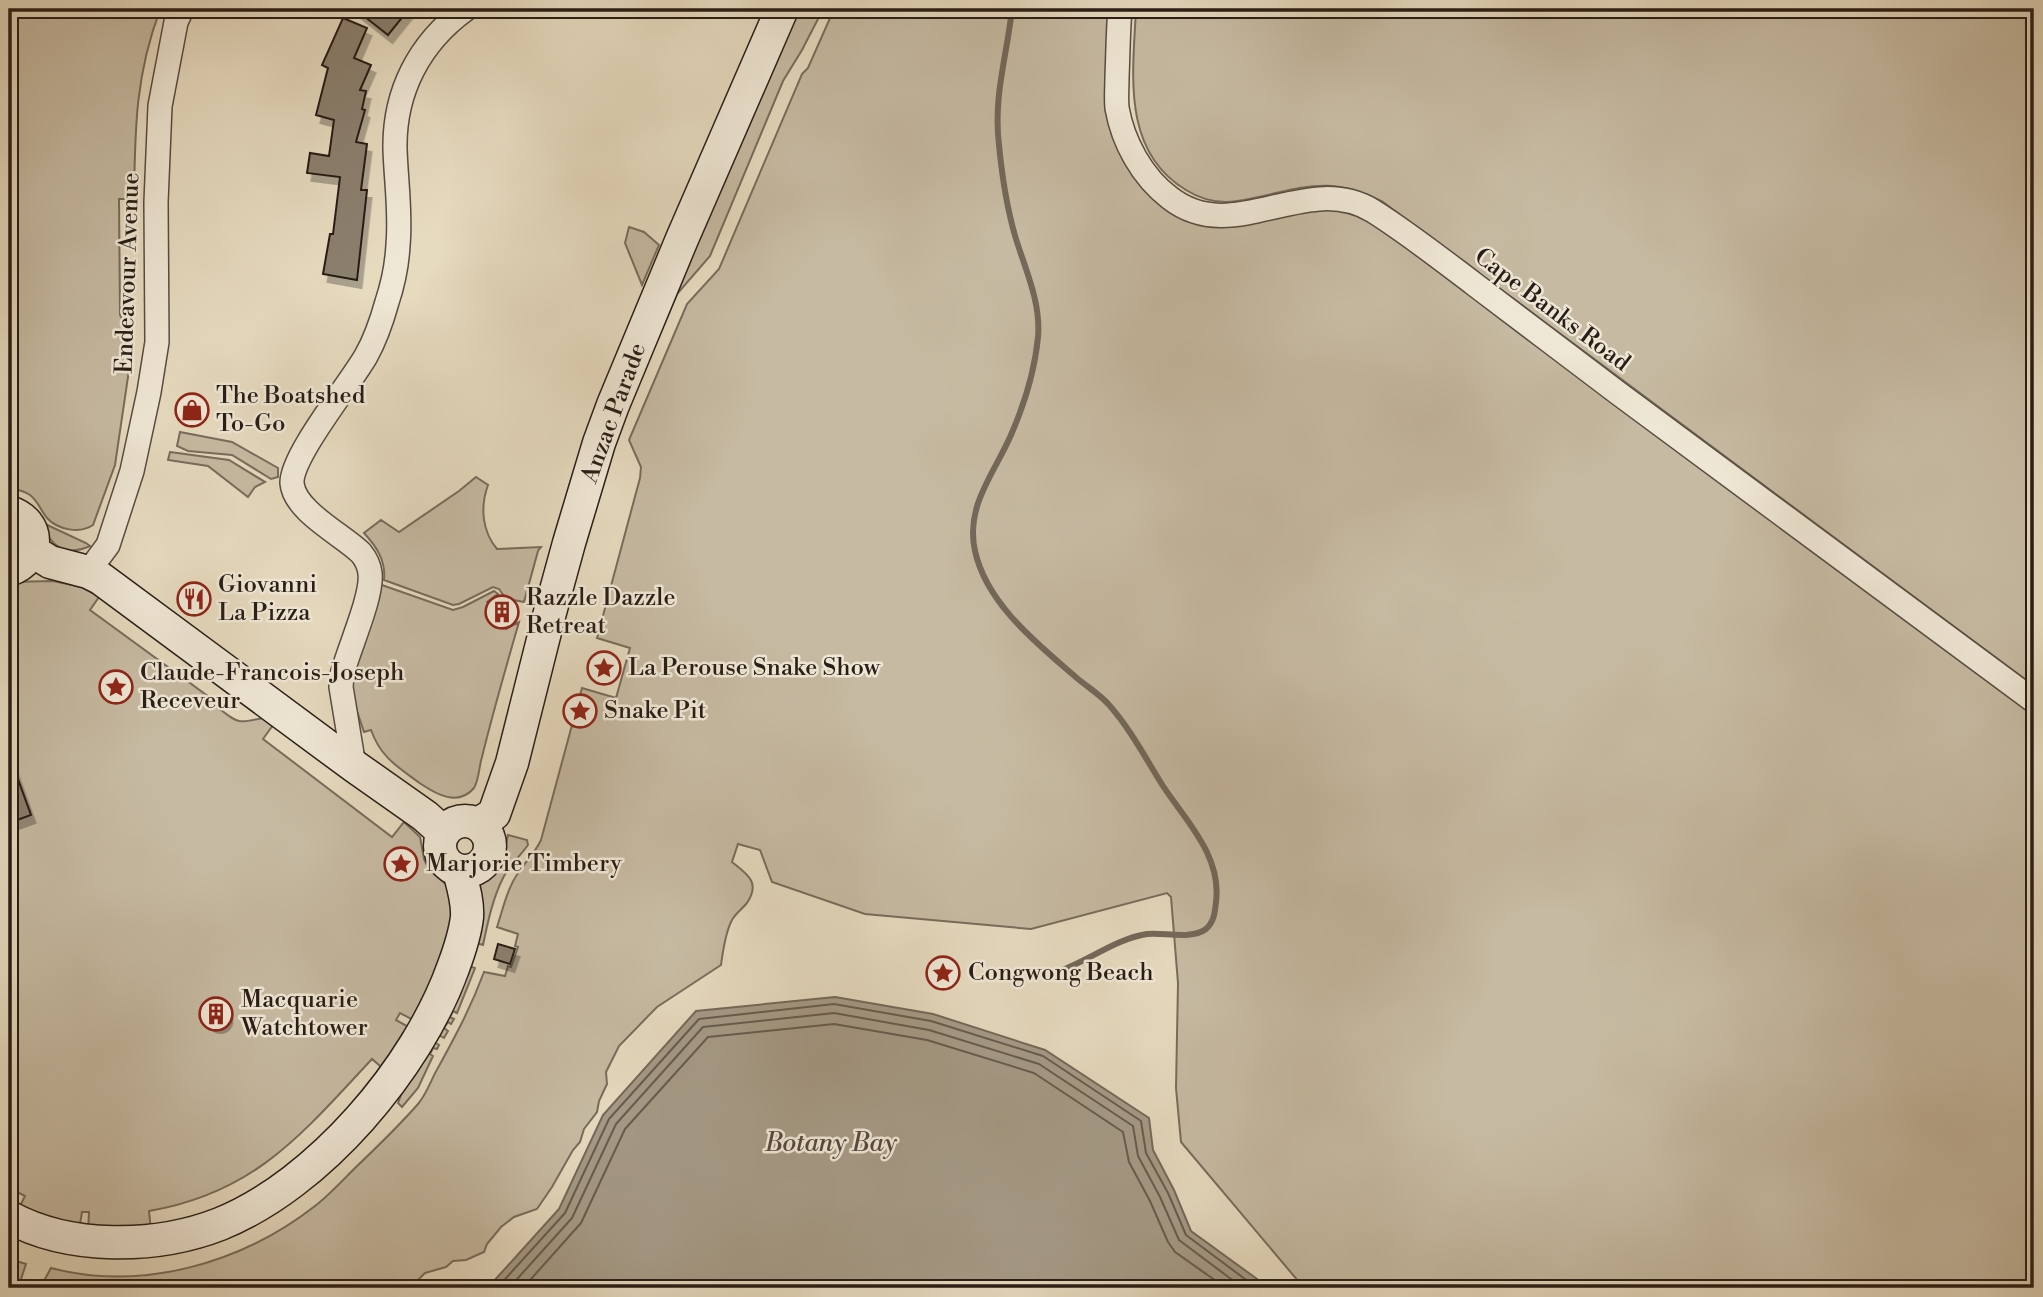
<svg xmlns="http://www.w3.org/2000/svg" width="2043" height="1297" font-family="'Libre Bodoni',serif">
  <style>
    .green { fill: #c6baa2; stroke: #776c5c; stroke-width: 2 }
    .water { fill: #a59a86; stroke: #73685a; stroke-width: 2 }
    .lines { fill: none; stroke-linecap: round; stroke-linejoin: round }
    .shore { stroke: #665c4e; stroke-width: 2 }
    .stream { stroke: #73685a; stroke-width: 6 }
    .building { fill: #8b7f6e; stroke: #281d17; stroke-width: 2; filter: url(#shadow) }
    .minor-casing { stroke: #584c41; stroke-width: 26 }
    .secondary-casing { stroke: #281d17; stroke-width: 35 }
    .minor { stroke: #efe7d5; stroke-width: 23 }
    .secondary { stroke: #efe7d5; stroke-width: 32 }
    .labels { text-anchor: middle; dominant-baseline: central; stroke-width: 5; stroke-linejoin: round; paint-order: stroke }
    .street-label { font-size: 24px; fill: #281d17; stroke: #efe7d5 }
    .poi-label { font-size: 24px; fill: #281d17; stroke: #efe7d5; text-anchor: start }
    .water-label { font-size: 26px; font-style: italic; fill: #54493e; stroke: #efe7d5 }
  </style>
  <defs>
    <filter id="shadow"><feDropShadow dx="4.5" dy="8" stdDeviation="0" flood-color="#0004"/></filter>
  </defs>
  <rect width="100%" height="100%" fill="#e6dabf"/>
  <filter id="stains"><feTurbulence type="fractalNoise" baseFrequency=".00286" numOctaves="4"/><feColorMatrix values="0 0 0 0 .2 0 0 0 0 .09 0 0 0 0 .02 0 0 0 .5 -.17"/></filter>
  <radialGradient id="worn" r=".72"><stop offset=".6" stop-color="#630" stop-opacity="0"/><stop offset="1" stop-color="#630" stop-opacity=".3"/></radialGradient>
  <path class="green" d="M9 9H155L160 10C135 76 135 131 134 199H119L120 315 132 338 133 343 115 465 93 525C80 534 58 530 47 518 41 511 38 501 30 495 24 491 16 489 9 488Z
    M794 9H800L819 17 802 50 783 81 710 256 677 294 625 416Z
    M834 9H1112L1108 101 1167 206 1339 208 1371 219 2034 715V1288H1304L1181 1142 1176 1088 1178 983 1171 897 1167 893 1031 929 865 914 772 882 760 850 738 844 732 862C747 874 761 882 747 903 742 909 735 914 732 920 725 933 723 951 721 965L657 1007 619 1046 606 1072 607 1084 599 1101 597 1112 584 1129 580 1142 573 1150 552 1187 537 1209 514 1217 501 1227 487 1244 484 1252 466 1260 453 1261 446 1267 425 1273 417 1281 397 1288H40L51 1268C142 1292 242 1263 315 1206 329 1195 341 1182 354 1169 376 1148 398 1127 418 1104 428 1092 431 1079 439 1066 457 1033 471 1007 484 972L505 976 508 966 511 967 518 947 515 946 518 934 497 927C503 909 507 889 518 873 526 861 535 853 541 840L582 688 616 698 630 648 597 638 640 478 641 467 629 440 687 304 719 269 802 74 808 68Z
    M1136 9H2034V686L1383 202C1325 171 1295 192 1237 201 1218 204 1202 200 1186 190 1121 151 1133 73 1136 9Z
    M629 227 644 232 659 245 642 285 625 243Z
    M180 432 232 442 278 468V477L271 479 232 455 188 451 177 446Z
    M170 452 229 460 265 482 255 487 248 497 208 466 168 460Z
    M476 477 488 485C480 507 482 531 497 549L541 547 538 551 524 602 514 600 509 603 499 589 493 587 459 604 453 605 384 580C386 561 377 547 364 533L381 520 399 532 459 491Z
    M43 523 86 543 90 546C65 557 50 547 43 523Z
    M53 581 82 587 99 597 90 610 220 705 217 707C238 723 236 724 263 718L273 725 263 739 392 837 404 822 420 837 424 859 429 870 448 886 459 906 421 1024 400 1013 396 1020 416 1031 388 1073 372 1059C302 1134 255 1193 149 1211L151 1231 88 1232 89 1212H82L79 1230 19 1208 25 1196 9 1188V582Z
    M379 584 453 610 463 607 494 591 498 594 487 602 506 629 519 622C506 667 493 712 482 757 479 766 479 780 474 788 458 807 436 794 421 784 398 767 381 758 371 730L364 732 354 702 350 683Z
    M508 835 527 840 528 845C520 856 511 864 504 876 493 897 488 921 483 945L469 941 478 886C506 872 502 861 508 835Z
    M463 964 475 968 457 1013 453 1011 450 1017 454 1019 451 1024 448 1022 444 1028 448 1031 444 1038 432 1031Z
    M428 1038 439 1045 437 1049 433 1048 430 1054 433 1056 418 1088 402 1107 398 1103 415 1058Z
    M9 1259 26 1264 18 1288H9Z"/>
  <path class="water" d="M835 997 933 1014 1045 1050 1149 1118 1153 1150 1174 1190 1191 1231 1257 1279 1267 1288H482L493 1282 559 1209 603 1115 696 1011Z"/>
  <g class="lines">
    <path class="shore" d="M497 1288 565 1213 609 1119 699 1019 834 1004 931 1021 1043 1056 1141 1121 1146 1153 1168 1193 1186 1235 1257 1288
      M509 1288 572 1218 616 1124 703 1027 834 1013 929 1030 1039 1064 1133 1126 1138 1156 1160 1197 1179 1240 1243 1288
      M523 1288 581 1223 625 1129 708 1037 834 1024 927 1040 1034 1073 1123 1132 1129 1162 1150 1201 1168 1242 1175 1252 1226 1288"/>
    <path class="stream" d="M1012 9C1007 56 993 96 999 145 1002 176 1007 209 1016 239 1026 271 1041 303 1038 337 1035 369 1024 405 1011 435 994 474 965 506 975 551 987 605 1039 645 1078 679 1089 688 1102 696 1110 706 1131 730 1146 759 1163 786 1186 821 1222 856 1216 902 1215 912 1214 922 1206 929 1191 940 1164 932 1147 934 1114 939 1086 963 1054 973"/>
  </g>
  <path class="building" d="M355 9H409L388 35Z
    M343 18 367 28 354 58 371 65 360 90 366 91 362 109 365 110 356 142 367 144 361 190H367L357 280 323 274 330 234H333L340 177 307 173 310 153 329 156 334 120 316 115 328 68 322 65Z
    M11 760 31 815 9 823V761Z
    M498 944 515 949 510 964 494 959Z
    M204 1013a12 12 0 1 1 24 0a12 12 0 1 1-24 0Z"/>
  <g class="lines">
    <defs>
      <path id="minor" d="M1120 9C1118 32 1118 54 1117 77 1117 87 1116 99 1117 108 1123 142 1142 177 1170 198 1234 248 1306 170 1373 211 1408 233 1441 259 1474 284 1522 320 1570 357 1618 393 1757 496 1896 598 2034 701
        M88 572 108 545 132 471 149 392 157 342 156 202 160 106 176 22 182 9
        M354 766 341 687 342 675C348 650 373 596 370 573 369 565 366 559 361 553 343 535 294 511 292 483 291 456 350 384 366 356 375 340 382 320 387 302 393 284 397 264 398 245 401 213 396 181 395 149 394 92 419 43 466 9"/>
      <path id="secondary" d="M9 512C41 522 41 559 9 570
        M31 550 50 562 88 572 100 578 354 766 425 816 444 833
        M440 846a25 25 0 1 1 50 0a25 25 0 1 1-50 0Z
        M478 824 494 814 512 763 549 616 569 543 599 443 613 405 682 239 782 9
        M9 1217C69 1250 156 1249 220 1224 319 1184 417 1068 453 968 459 952 465 935 467 917 468 901 463 886 459 871"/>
    </defs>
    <use href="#minor" class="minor-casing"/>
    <use href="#secondary" class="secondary-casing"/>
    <use href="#minor" class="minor"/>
    <use href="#secondary" class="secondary"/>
  </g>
  <defs>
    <symbol id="shop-ring" viewBox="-11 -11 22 22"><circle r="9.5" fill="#efe7d5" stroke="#8f2418" stroke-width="1.5"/><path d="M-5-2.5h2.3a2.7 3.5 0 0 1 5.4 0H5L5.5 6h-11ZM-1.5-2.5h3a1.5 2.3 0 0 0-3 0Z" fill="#8f2418"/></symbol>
    <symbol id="restaurant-ring" viewBox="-11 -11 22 22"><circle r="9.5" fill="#efe7d5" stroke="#8f2418" stroke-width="1.5"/><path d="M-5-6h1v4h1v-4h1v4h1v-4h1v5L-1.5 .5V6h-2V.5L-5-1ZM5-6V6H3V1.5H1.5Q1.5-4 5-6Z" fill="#8f2418"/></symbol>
    <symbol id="building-ring" viewBox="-11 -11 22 22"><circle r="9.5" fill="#efe7d5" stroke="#8f2418" stroke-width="1.5"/><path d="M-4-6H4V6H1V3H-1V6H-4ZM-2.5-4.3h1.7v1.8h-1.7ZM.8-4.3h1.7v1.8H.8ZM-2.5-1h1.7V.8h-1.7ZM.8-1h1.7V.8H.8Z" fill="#8f2418"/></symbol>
    <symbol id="sight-ring" viewBox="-11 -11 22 22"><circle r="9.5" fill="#efe7d5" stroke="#8f2418" stroke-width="1.5"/><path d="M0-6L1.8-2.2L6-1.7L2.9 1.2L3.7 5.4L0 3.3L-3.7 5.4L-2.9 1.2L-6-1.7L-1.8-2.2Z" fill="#8f2418"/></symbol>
  </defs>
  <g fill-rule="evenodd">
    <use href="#shop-ring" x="173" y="391" width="38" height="38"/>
    <use href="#restaurant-ring" x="175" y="580" width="38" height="38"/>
    <use href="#building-ring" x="483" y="593" width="38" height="38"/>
    <use href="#sight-ring" x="585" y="649" width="38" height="38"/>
    <use href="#sight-ring" x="97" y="668" width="38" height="38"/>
    <use href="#sight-ring" x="561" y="692" width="38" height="38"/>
    <use href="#sight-ring" x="382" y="845" width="38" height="38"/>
    <use href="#sight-ring" x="924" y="954" width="38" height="38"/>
    <use href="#building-ring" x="197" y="995" width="38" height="38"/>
  </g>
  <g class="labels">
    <g class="street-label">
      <text transform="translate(128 273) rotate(-88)">Endeavour Avenue</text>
      <text transform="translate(1552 310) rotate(37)">Cape Banks Road</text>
      <text transform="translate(614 413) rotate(-70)">Anzac Parade</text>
    </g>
    <g class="poi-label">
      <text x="216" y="396">The Boatshed<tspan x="216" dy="28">To-Go</tspan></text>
      <text x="218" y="585">Giovanni<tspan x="218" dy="28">La Pizza</tspan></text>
      <text x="526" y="598">Razzle Dazzle<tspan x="526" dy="28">Retreat</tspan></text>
      <text x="628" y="668">La Perouse Snake Show</text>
      <text x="140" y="673">Claude-Francois-Joseph<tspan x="140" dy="28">Receveur</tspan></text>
      <text x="604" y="711">Snake Pit</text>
      <text x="426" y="864">Marjorie Timbery</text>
      <text x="968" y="973">Congwong Beach</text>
      <text x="241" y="1000">Macquarie<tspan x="241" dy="28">Watchtower</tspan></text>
    </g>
    <g class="water-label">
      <text x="831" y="1143">Botany Bay</text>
    </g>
  </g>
  <rect width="2043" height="1297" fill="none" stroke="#e6dabf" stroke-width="35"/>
  <rect x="10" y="10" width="2022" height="1276" fill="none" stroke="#281d17" stroke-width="3.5"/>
  <rect x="18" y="18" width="2008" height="1262" fill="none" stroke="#281d17" stroke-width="2"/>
  <rect width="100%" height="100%" filter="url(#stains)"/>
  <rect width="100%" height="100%" fill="url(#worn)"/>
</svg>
